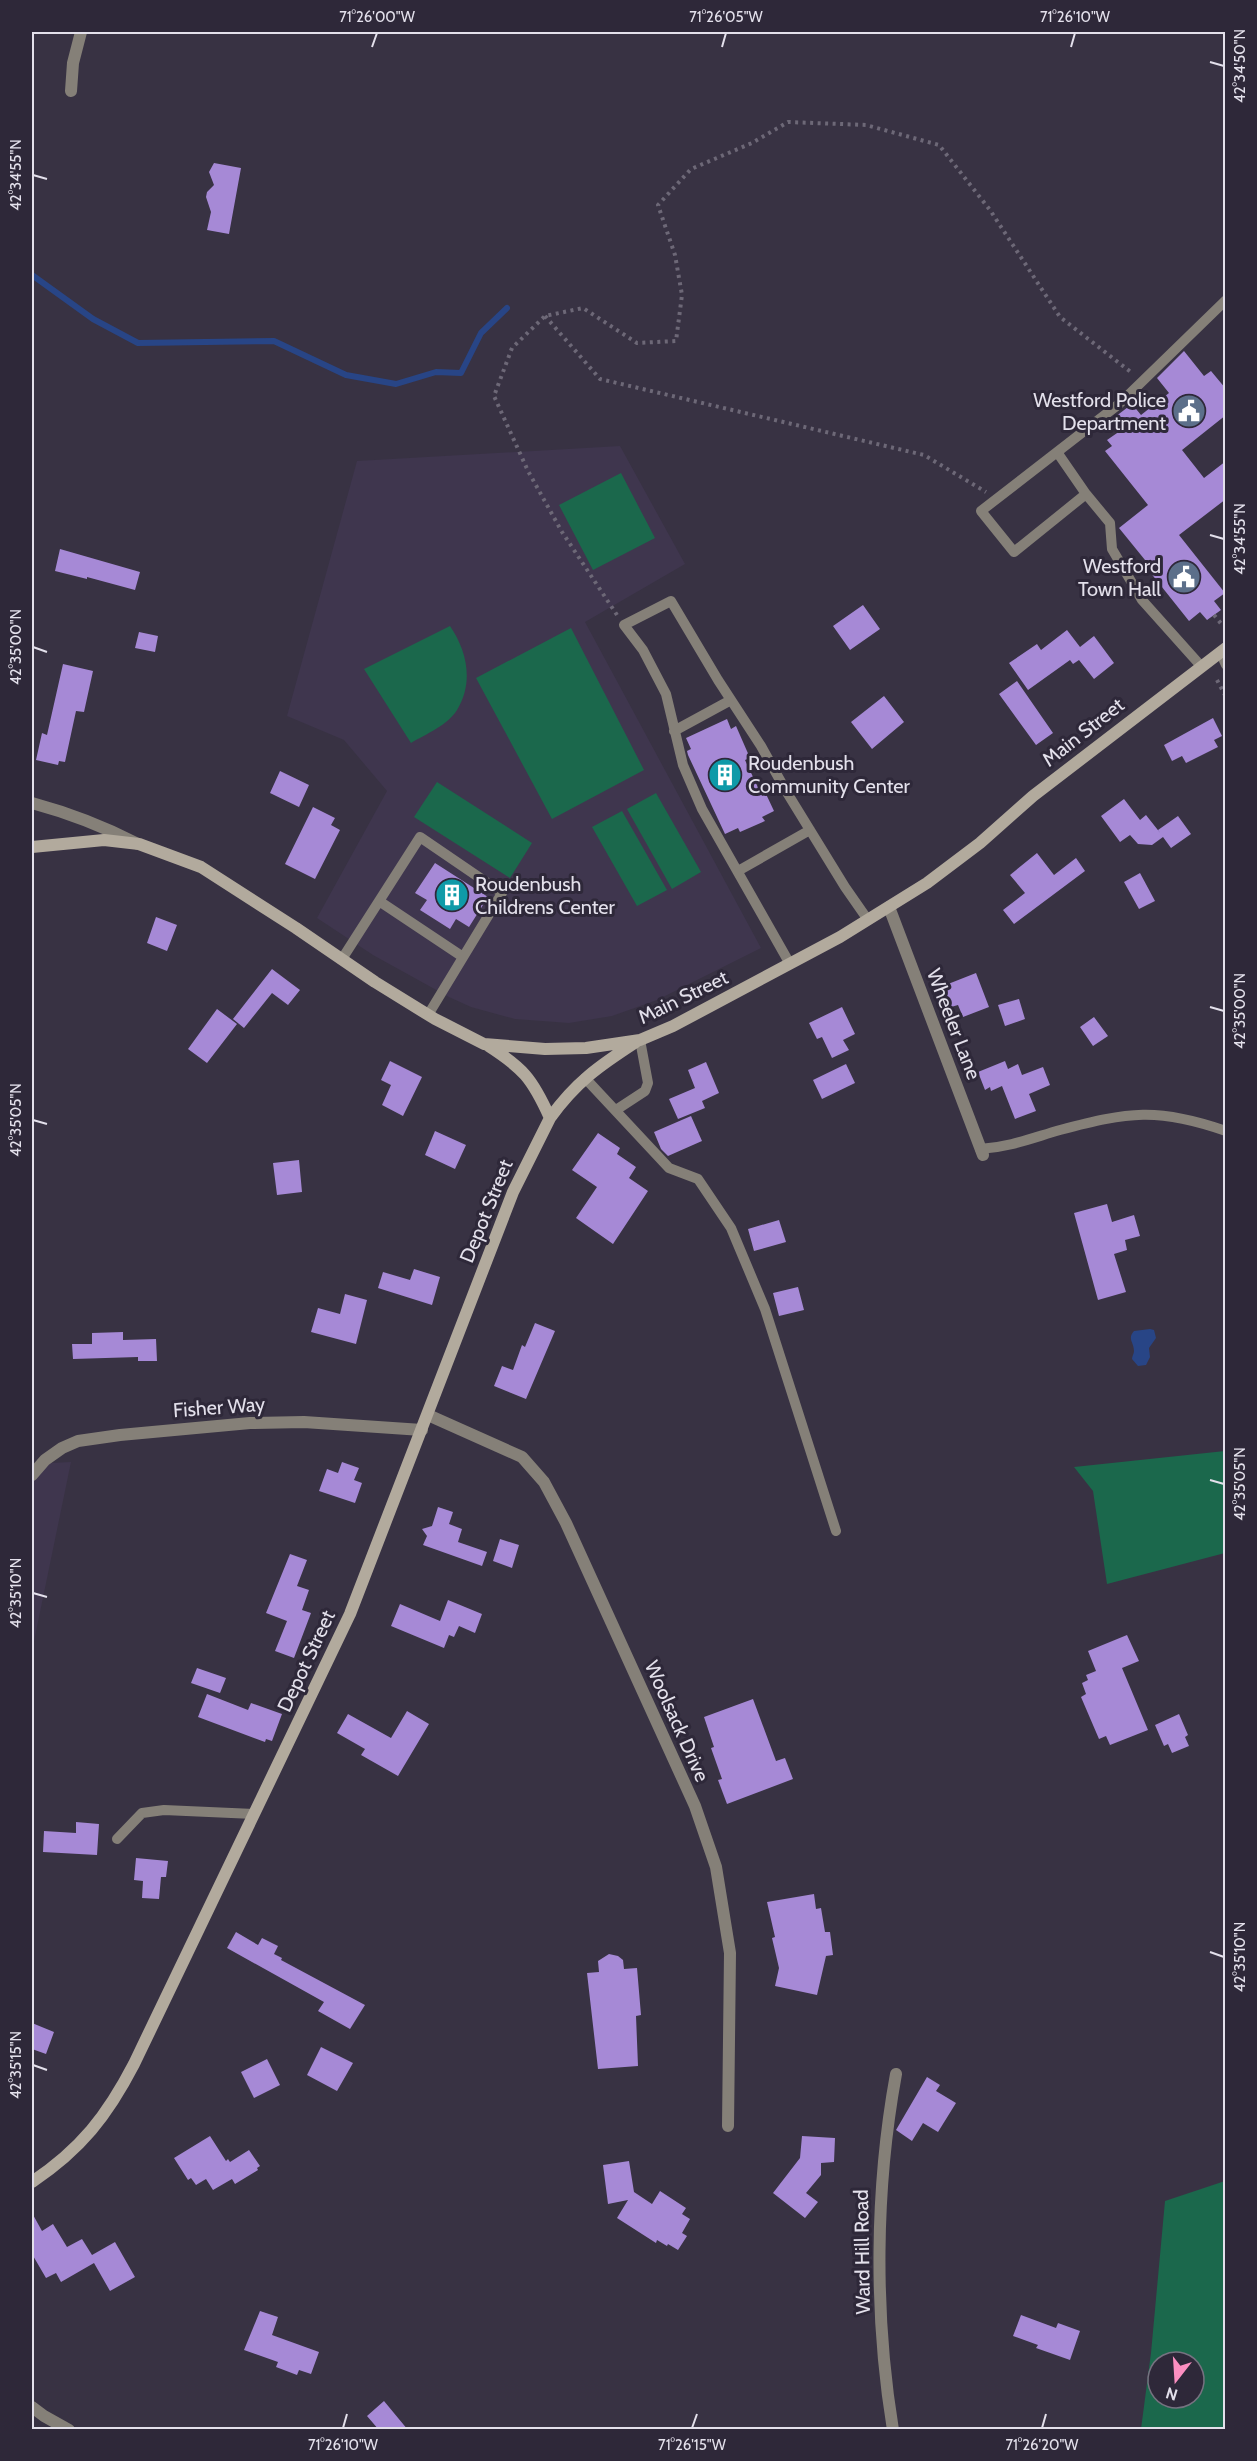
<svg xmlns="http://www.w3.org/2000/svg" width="1257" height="2461" font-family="Cabin,sans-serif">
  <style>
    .built { fill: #3f364e }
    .green { fill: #1b684c; fill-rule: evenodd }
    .water { fill: #284586 }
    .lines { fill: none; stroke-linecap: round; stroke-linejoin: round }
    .stream { stroke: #284586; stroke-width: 6 }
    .building { fill: #a689d6 }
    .path { stroke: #6d6877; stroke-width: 4; stroke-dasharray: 3 4.5; stroke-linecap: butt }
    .lane { stroke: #858078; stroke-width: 10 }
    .street { stroke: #858078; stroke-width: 12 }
    .secondary { stroke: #b2aa9d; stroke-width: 12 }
    .ticks { fill: none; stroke: #e3e0eb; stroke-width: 2 }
    .labels { text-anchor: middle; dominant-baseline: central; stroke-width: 6; stroke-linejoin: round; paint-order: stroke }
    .poi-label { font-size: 20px; fill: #e3e0eb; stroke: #2e2839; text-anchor: end }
    .street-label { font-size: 20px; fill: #e3e0eb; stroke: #2e2839 }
    .neatline { fill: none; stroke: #e3e0eb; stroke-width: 2 }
    .ticks-label { font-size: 15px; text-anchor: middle; fill: #e3e0eb }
  </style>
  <rect width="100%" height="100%" fill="#383243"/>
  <path class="built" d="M620 446 685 564 585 622 761 948 657 1000 612 1016 569 1023 515 1019 471 1007 449 997 373 955 317 918 387 791 344 740 287 716 357 461Z
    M71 1462 32 1651V1464Z"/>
  <path class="green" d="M621 473 655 538 593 570 559 505Z
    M450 626C467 651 474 682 457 710 448 725 426 734 411 743L364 669Z
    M571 628 644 770 552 819 476 678Z
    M437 782 532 843 510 878 414 817Z
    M656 793 701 872 672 889 627 809Z
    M622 811 667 890 637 906 592 827Z
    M1225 1451V1553L1107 1584 1093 1491 1074 1467Z
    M1225 2181V2429H1141L1151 2353 1165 2201ZM1158 2362H1194V2398H1158Z"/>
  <path class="water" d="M1150 1329 1154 1330 1156 1338 1149 1348 1150 1357 1146 1365 1138 1366 1132 1359C1132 1356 1134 1354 1134 1351 1134 1342 1127 1339 1134 1331Z"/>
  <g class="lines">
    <path class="stream" d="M32 275 93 319 138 343 274 341 346 375 396 384 436 372 461 373 481 333 507 308"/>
  </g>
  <path class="building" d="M214 163 241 168 229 234 207 230 211 212 206 197 207 192 214 185 209 172Z
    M1184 351 1204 376 1211 371 1226 389V415L1182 450 1204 478 1226 461V499L1179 535 1225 593 1214 601 1221 610 1207 620 1200 612 1189 621 1142 562 1145 560 1119 528 1148 505 1105 451 1112 446 1107 440 1120 431 1111 420 1132 404 1141 415 1169 393 1157 378Z
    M60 549 140 572 135 590 87 577V579L55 571Z
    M863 605 880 629 850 650 833 626Z
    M1067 630 1080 647 1094 636 1114 663 1094 679 1079 660 1073 664 1070 660 1028 690 1009 663 1037 644 1041 650Z
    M139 632 158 636 155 652 135 648Z
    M63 664 93 671 84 712 76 711 65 762 59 761 58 765 36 760 42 733 47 735Z
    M1017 681 1053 733 1036 745 999 694Z
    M884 696 904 722 872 749 851 722Z
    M1213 718 1222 736 1214 740 1218 747 1186 763 1182 756 1172 761 1164 745Z
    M727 719 731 729 736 726 750 758 745 760 762 796 766 794 774 811 762 817 765 821 740 832 738 828 725 834 688 755 687 751 691 749 686 738Z
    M280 771 309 785 299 807 270 793Z
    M1124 799 1140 820 1146 815 1161 834 1158 830 1178 816 1191 834 1171 848 1163 837 1152 845 1138 844 1130 835 1120 842 1101 816Z
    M313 807 335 818 331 825 340 830 315 879 285 864Z
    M1037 853 1054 875 1076 858 1085 871 1014 924 1003 910 1025 893 1010 875Z
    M435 863 488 897 469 927 456 919 450 929 420 910 427 900 415 893Z
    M1140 873 1155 901 1139 909 1124 882Z
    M156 917 177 925 167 951 147 943Z
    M272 969 300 990 288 1005 272 993 244 1028 233 1019Z
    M976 973 989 1007 963 1017 958 1005 951 1007 943 986Z
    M1019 999 1025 1019 1005 1026 998 1005Z
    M842 1007 855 1034 843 1040 849 1050 832 1058 822 1037 817 1039 809 1023Z
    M217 1009 237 1024 207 1063 188 1049Z
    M1094 1017 1108 1036 1093 1046 1080 1027Z
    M390 1061 422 1077 403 1116 382 1105 391 1085 381 1080Z
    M1005 1061 1008 1069 1018 1064 1022 1075 1043 1067 1050 1085 1029 1094 1036 1111 1015 1119 1002 1086 991 1091 990 1087 985 1090 978 1072Z
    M706 1062 719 1093 702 1101 705 1108 678 1119 669 1099 695 1088 688 1070Z
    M846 1064 855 1083 822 1099 813 1080Z
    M691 1116 702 1141 668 1156 661 1149 654 1132Z
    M435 1131 466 1145 455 1169 425 1155Z
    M598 1133 620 1148 617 1154 636 1167 629 1178 648 1191 613 1244 576 1218 597 1187 572 1170Z
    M299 1160 302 1192 277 1195 273 1163Z
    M1107 1204 1112 1222 1134 1215 1140 1236 1125 1240 1127 1250 1114 1254 1126 1292 1098 1300 1074 1213Z
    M779 1220 786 1242 754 1251 748 1229Z
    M414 1269 440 1277 432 1305 378 1288 383 1272 410 1280Z
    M798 1287 804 1310 779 1316 773 1293Z
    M345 1294 367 1300 356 1344 311 1332 318 1308 340 1314Z
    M535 1323 555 1331 526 1399 494 1386 502 1366 513 1370 522 1345 525 1347Z
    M123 1332V1340L156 1339 157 1361H138V1357L73 1359 72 1344H92V1333Z
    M342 1462 359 1468 354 1480 362 1483 355 1503 319 1491 327 1469 338 1473Z
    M438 1507 453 1512 449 1524 462 1529 458 1542 487 1552 482 1566 423 1545 427 1536 422 1529 432 1526Z
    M500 1539 519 1545 512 1568 493 1561Z
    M290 1554 307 1560 297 1586 309 1590 302 1610 311 1613 294 1658 275 1651 287 1621 266 1613Z
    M448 1600 482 1614 475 1633 459 1626 454 1637 449 1635 444 1648 391 1626 400 1604 440 1621Z
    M1127 1635 1139 1661 1122 1668 1148 1730 1110 1745 1106 1736 1099 1739 1081 1697 1086 1694 1082 1683 1088 1680 1086 1675 1096 1671 1088 1651Z
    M197 1668 226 1678 220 1693 191 1683Z
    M207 1694 248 1710 251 1703 282 1714 272 1741 266 1739 265 1742 198 1717Z
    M753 1699 776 1761 785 1758 793 1779 727 1804 718 1780 722 1779 711 1748 714 1747 704 1717Z
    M407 1711 429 1724 398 1776 361 1755 365 1749 337 1733 348 1714 391 1738Z
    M1179 1714 1188 1735 1185 1737 1189 1746 1172 1753 1168 1744 1164 1746 1155 1725Z
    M76 1822 99 1824 97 1855 43 1852 44 1831 76 1833Z
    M136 1858 168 1861 166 1877H161L159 1899 142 1898 143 1881 134 1880Z
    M814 1894 816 1909 821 1908 825 1932H830L833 1955 826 1956 817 1995 775 1986 779 1968 772 1938 775 1937 767 1902Z
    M236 1932 258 1945 262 1938 278 1946 274 1954 282 1958 281 1960 365 2005 350 2029 318 2011 324 2002 227 1948Z
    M609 1954 618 1956 623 1960 624 1969 637 1968 641 2015 636 2016 638 2066 598 2069 587 1973 599 1972 598 1961Z
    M32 2023 54 2032 46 2054 32 2049Z
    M321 2047 353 2063 337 2091 307 2075Z
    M267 2059 280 2085 254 2098 241 2072Z
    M927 2077 940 2085 936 2091 956 2103 938 2132 923 2123 912 2141 896 2130Z
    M210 2136 226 2161 228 2159 230 2162 249 2150 260 2166 257 2168 258 2170 235 2184 232 2179 213 2190 206 2179 196 2185 191 2178 188 2180 174 2158Z
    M802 2136 835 2138 834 2162 821 2163V2175L806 2193 818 2202 805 2218 773 2193 800 2158Z
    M629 2161 634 2192 652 2204 660 2191 686 2208 682 2214 690 2219 682 2233 687 2236 678 2250 668 2244 667 2246 657 2240 656 2243 617 2218 628 2200 608 2204 603 2165Z
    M32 2213 42 2231 53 2224 67 2247 82 2239 92 2255 115 2242 135 2277 110 2291 94 2263 61 2282 56 2273 46 2278 32 2254Z
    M260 2311 278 2317 272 2335 319 2352 311 2374 299 2370 297 2375 276 2367 278 2362 244 2350Z
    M1021 2315 1056 2328 1058 2323 1080 2331 1070 2360 1036 2348 1038 2345 1013 2336Z
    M384 2401 408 2430H379L367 2416Z"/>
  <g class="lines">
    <path class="path" d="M545 316 600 379 924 455 986 492
      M617 615 562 532 528 471 494 396 512 348 545 316 583 308 637 343 676 341 682 295 675 255 658 205 691 169 752 143 788 122 866 125 939 145 990 210 1060 317 1132 373
      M1214 615 1223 626
      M1217 680 1226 697"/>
    <path class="lane" d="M1057 452 1086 494
      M1220 652 1226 665
      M1201 666 1142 600 1112 549 1110 523 1086 494 1014 552 981 511 1119 404 1226 300
      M674 731 731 700
      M738 871 810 830
      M379 901 463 957
      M342 959 420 837 502 893 428 1015
      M790 964 702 809 683 765 666 694 643 650 624 625 671 601 718 680 761 746 786 791 845 887 868 920
      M585 1078 669 1168 698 1179 731 1228 765 1309 836 1531
      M616 1110 645 1091 648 1083 640 1040
      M980 1149C1010 1147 1032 1138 1060 1130 1129 1112 1157 1107 1226 1131
      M117 1839 142 1813 164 1810 254 1814"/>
    <path class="street" d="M71 91 73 63 81 32
      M32 803C69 813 103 826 138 844
      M889 907 983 1155
      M428 1415 522 1457 544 1482 566 1523 695 1806 716 1867 730 1953 728 2126
      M32 1475 45 1460 62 1448 78 1441 120 1435 250 1423 304 1422 422 1430
      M32 2407 44 2416 69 2430
      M893 2430C874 2314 875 2189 896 2074"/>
    <path class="secondary" d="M32 847 104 840 139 844 201 867 296 928 375 982 435 1019 484 1044 545 1049 586 1048 640 1040 673 1026 840 937 927 883 980 843 1033 796 1226 648
      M550 1118C576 1082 599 1066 636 1042
      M32 2182C81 2149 107 2116 134 2064L350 1614 513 1192 550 1118C532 1078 523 1068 487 1045"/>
  </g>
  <path class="ticks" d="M372 47 377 33M722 47 726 33M1071 47 1075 33M1210 62 1224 66M33 175 47 179M1210 535 1224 539M33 647 47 652M1210 1007 1224 1011M33 1120 47 1124M1210 1480 1224 1484M33 1593 47 1597M1210 1952 1224 1957M33 2065 47 2070M343 2428 347 2414M692 2428 697 2414M1042 2428 1046 2414"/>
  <defs>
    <symbol id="civic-disc" viewBox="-11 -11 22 22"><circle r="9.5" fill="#5c6f8a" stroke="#2e2839"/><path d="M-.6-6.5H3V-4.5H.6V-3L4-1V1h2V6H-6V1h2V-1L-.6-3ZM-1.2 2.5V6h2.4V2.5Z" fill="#fff"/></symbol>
    <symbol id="building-disc" viewBox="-11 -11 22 22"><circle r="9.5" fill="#0f9aa8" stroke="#2e2839"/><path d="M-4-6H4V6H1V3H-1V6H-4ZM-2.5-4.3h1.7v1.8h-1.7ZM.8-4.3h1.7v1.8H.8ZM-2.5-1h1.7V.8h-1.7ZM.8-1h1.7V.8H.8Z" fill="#fff"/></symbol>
  </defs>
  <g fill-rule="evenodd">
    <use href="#civic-disc" x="1170" y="392" width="38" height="38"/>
    <use href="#civic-disc" x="1165" y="558" width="38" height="38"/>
    <use href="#building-disc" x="706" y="756" width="38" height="38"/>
    <use href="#building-disc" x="433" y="876" width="38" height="38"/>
  </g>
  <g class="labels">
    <g class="poi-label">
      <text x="1166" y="400">Westford Police<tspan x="1166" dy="23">Department</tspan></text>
      <text x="1161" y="566">Westford<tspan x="1161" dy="23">Town Hall</tspan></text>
      <text x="748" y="763" text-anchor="start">Roudenbush<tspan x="748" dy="23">Community Center</tspan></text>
      <text x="475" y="884" text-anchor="start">Roudenbush<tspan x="475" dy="23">Childrens Center</tspan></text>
    </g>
    <g class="street-label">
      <text transform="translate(1083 732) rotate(-38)">Main Street</text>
      <text transform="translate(683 997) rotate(-26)">Main Street</text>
      <text transform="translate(954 1024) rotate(69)">Wheeler Lane</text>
      <text transform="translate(486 1211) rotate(-68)">Depot Street</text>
      <text transform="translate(219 1407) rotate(-4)">Fisher Way</text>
      <text transform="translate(306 1661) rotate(-65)">Depot Street</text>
      <text transform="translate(677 1721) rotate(66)">Woolsack Drive</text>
      <text transform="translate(862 2252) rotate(-91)">Ward Hill Road</text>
    </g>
  </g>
  <rect width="1257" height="2461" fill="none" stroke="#2e2839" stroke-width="66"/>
  <g transform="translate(1176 2380) rotate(197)"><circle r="28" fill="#2e2839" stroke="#767280" stroke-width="1.5"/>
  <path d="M0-4.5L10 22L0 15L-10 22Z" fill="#fc8fc1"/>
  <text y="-9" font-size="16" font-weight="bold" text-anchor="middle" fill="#e3e0eb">N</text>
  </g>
  <rect x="33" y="33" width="1191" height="2395" class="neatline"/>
  <g class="ticks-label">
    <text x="377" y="22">71°26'00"W</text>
    <text x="726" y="22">71°26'05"W</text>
    <text x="1075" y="22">71°26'10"W</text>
    <text transform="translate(1240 66) rotate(-90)" y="5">42°34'50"N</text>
    <text transform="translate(16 175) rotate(-90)" y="5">42°34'55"N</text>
    <text transform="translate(1240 539) rotate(-90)" y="5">42°34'55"N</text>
    <text transform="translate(16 647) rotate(-90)" y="5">42°35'00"N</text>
    <text transform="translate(1240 1011) rotate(-90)" y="5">42°35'00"N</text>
    <text transform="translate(16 1120) rotate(-90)" y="5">42°35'05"N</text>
    <text transform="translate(1240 1484) rotate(-90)" y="5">42°35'05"N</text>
    <text transform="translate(16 1593) rotate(-90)" y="5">42°35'10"N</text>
    <text transform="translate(1240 1957) rotate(-90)" y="5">42°35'10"N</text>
    <text transform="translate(16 2065) rotate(-90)" y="5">42°35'15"N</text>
    <text x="343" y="2450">71°26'10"W</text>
    <text x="692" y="2450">71°26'15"W</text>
    <text x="1042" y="2450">71°26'20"W</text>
  </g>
</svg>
